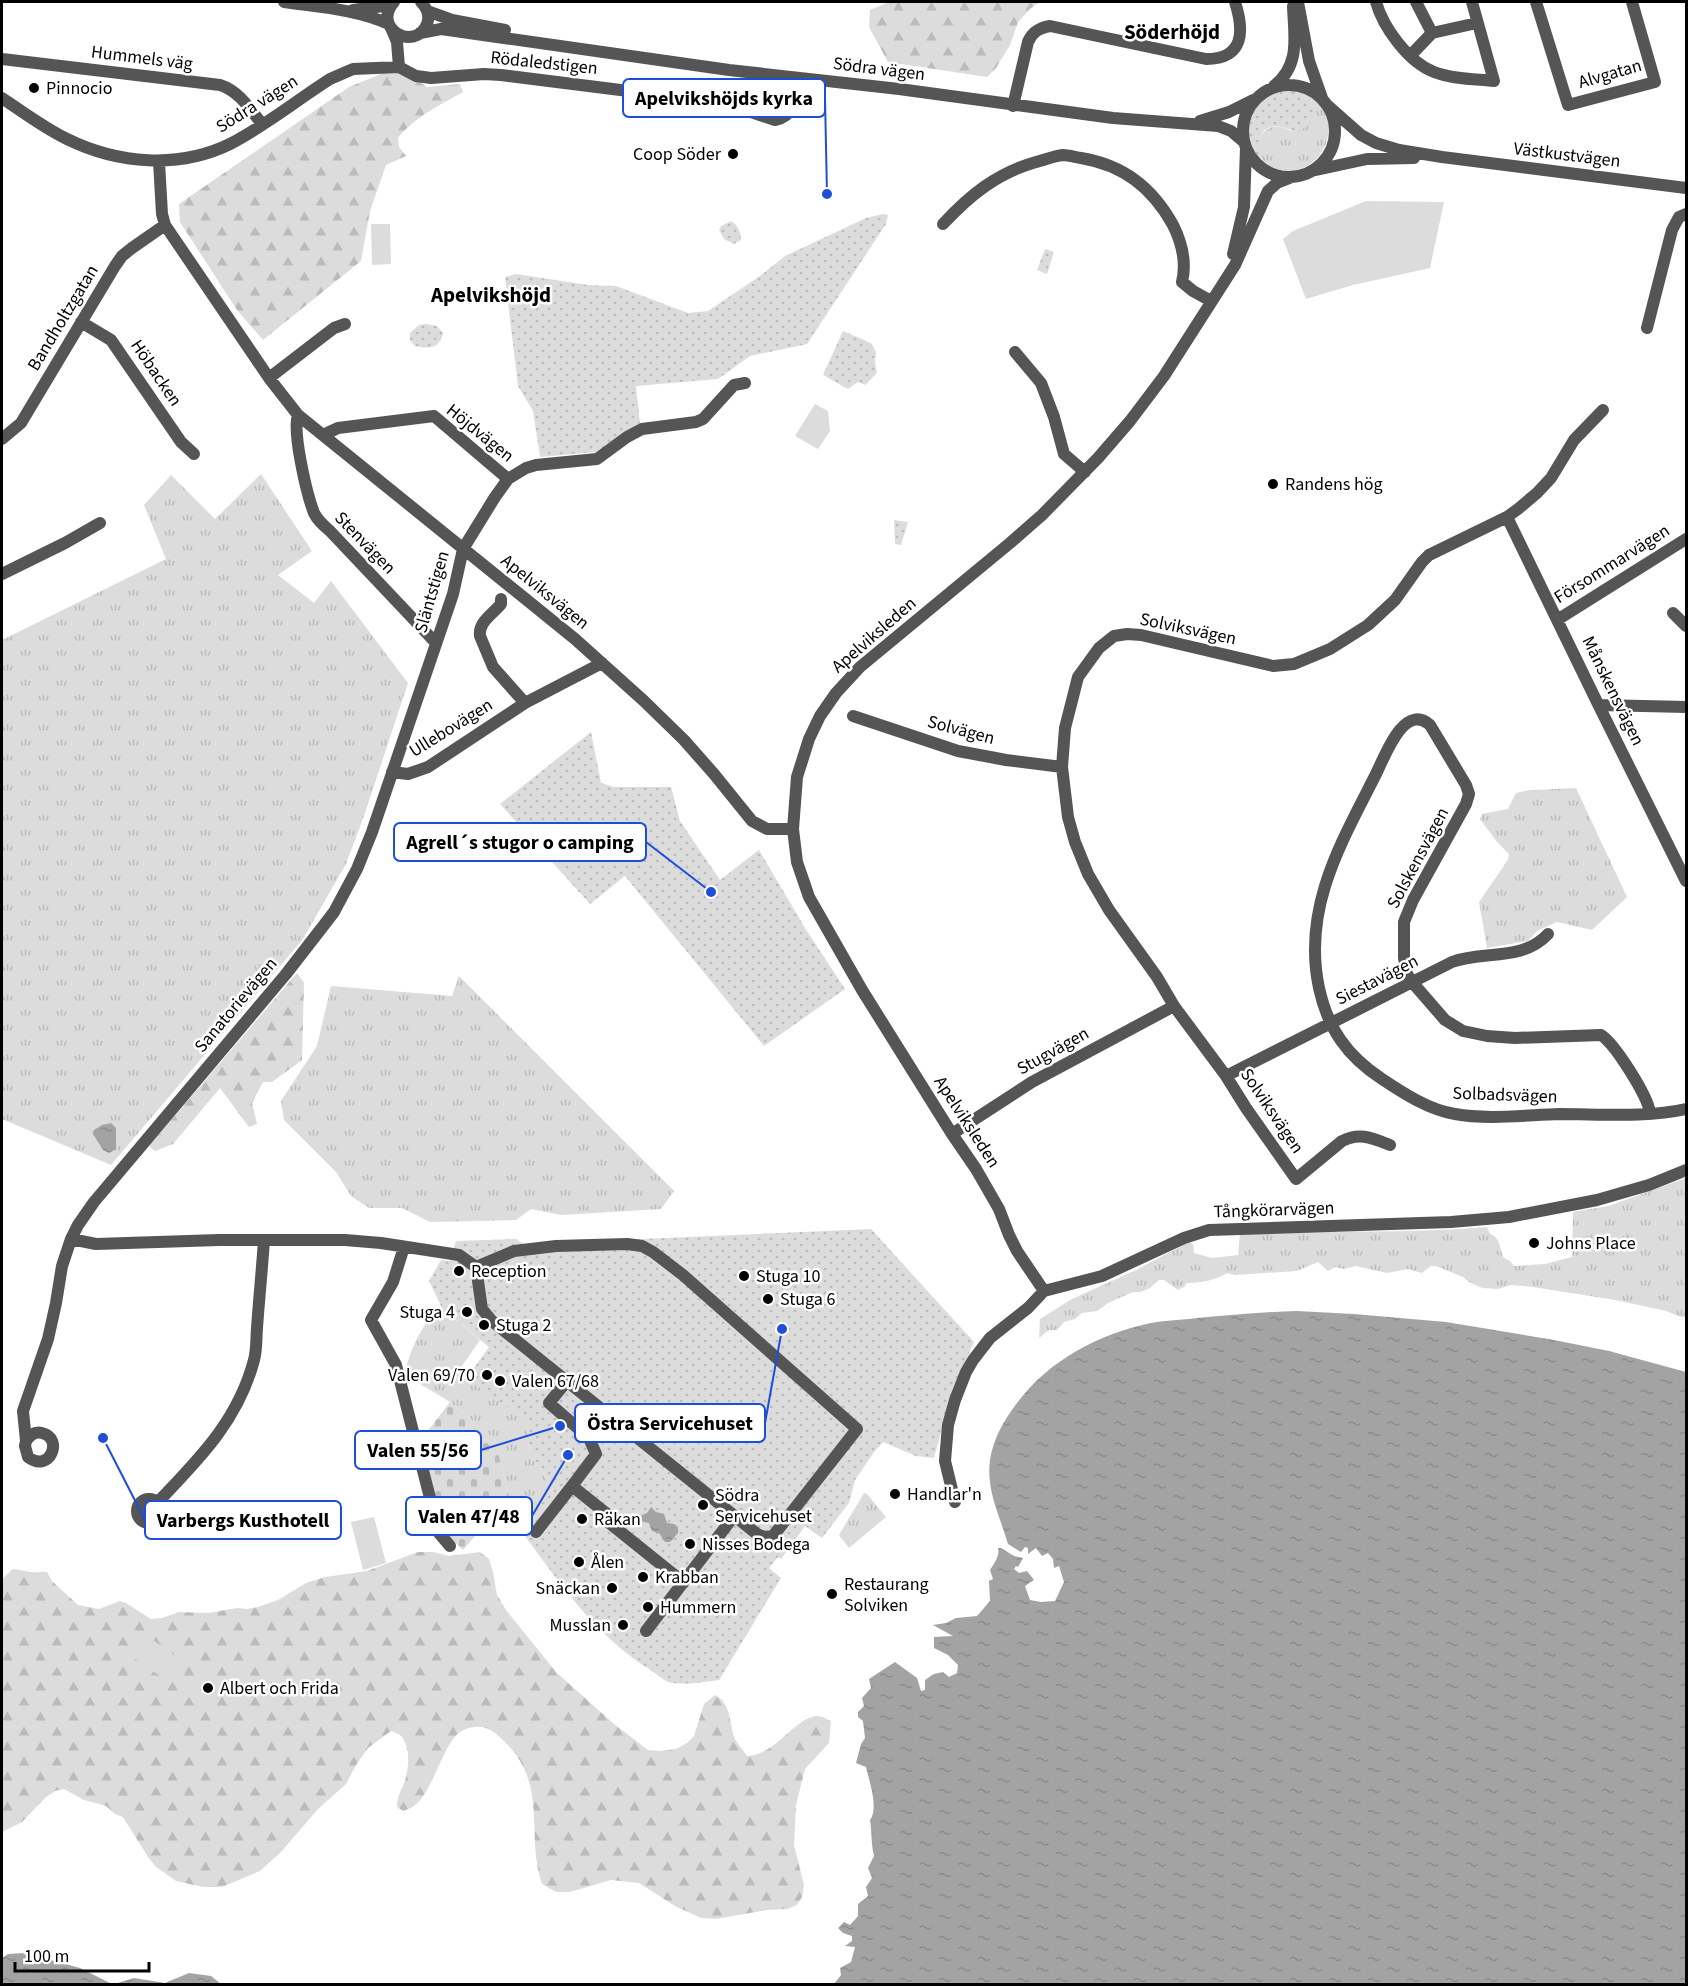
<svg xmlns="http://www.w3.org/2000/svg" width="1688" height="1986" font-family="'Source Sans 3',sans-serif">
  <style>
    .grass { fill: url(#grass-tufts) }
    .forest { fill: url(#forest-firs) }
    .cemetery { fill: url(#cemetery-stones) }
    .park { fill: url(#park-dots) }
    .garden { fill: #dcdcdc }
    .water { fill: url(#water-ripples) }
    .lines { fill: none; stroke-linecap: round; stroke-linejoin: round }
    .minor { stroke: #555; stroke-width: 12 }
    .poi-dot { fill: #000; stroke: #fff; stroke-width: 2 }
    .labels { text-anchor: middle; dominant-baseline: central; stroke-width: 5; stroke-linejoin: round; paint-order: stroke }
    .street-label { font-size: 18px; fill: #000; stroke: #fff }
    .poi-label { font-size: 18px; fill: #000; stroke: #fff; text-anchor: start }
    .quarter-label { font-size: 21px; font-weight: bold; fill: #000; stroke: #fff }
    .leader { fill: none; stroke: #1d4ed8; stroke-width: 2 }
    .callout-dot { fill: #1d4ed8; stroke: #fff; stroke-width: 2 }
    .callout { fill: #fff; stroke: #1d4ed8; stroke-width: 2 }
    .callout-label { font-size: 20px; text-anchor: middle; font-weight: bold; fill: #000 }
  </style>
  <defs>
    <pattern id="grass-tufts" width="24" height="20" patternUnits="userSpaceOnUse" patternTransform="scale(1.5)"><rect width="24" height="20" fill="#dcdcdc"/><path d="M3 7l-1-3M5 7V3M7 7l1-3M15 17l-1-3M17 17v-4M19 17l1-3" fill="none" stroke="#bbb"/></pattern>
    <pattern id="forest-firs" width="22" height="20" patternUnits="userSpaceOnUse" patternTransform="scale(1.5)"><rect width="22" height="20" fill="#dcdcdc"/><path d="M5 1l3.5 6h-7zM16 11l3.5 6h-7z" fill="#bbb"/></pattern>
    <pattern id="cemetery-stones" width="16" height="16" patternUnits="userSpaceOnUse" patternTransform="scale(1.5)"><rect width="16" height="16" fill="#dcdcdc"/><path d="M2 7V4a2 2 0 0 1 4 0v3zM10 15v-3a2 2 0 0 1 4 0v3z" fill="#bbb"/></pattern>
    <pattern id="park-dots" width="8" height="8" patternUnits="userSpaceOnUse" patternTransform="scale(1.5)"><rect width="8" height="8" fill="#dcdcdc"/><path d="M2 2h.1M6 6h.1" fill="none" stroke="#bbb" stroke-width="1.8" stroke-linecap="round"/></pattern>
    <pattern id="water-ripples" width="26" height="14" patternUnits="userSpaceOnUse" patternTransform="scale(1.5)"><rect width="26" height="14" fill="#a3a3a3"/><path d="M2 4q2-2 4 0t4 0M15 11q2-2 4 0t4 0" fill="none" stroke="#8b8b8b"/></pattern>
  </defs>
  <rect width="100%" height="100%" fill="#fff"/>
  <path class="grass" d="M1309 96C1349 118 1322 182 1278 169 1273 168 1265 165 1262 160 1253 149 1259 129 1273 127 1280 126 1286 129 1292 131L1312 101Z
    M261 474 312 551 278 575 314 603 331 581 408 683 364 816 346 864 303 939 111 1165 2 1119V640L166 559 144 505 171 475 215 519Z
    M1576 788 1627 897 1592 930 1557 922 1537 931 1528 941 1487 948 1479 902 1508 860 1509 854 1497 842 1480 819 1482 814 1508 809 1516 793 1530 790Z
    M459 976 674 1191 661 1209 561 1215 531 1209 516 1220 430 1222 402 1208H369L351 1196 336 1172 284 1120 281 1101 317 1046 331 986 452 996Z
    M1686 1178V1317H1681L1666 1311 1615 1300 1533 1287 1511 1285 1498 1289 1482 1288 1469 1282 1463 1277 1436 1266H1431L1422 1273 1408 1269 1387 1273 1356 1266 1344 1269 1335 1267 1328 1271 1318 1262 1297 1271 1235 1275 1227 1273C1217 1280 1199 1283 1187 1283L1184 1287 1178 1290 1164 1280H1159L1150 1288 1141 1292H1133L1108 1303 1097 1311 1082 1313 1075 1319 1064 1322 1057 1330H1049L1039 1338 1040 1319 1072 1299 1136 1270 1189 1242 1193 1244 1194 1253 1212 1258 1238 1255 1240 1233C1322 1230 1405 1234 1487 1227L1490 1234C1501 1238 1499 1248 1504 1258L1510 1261 1514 1266 1545 1264 1572 1257 1573 1212 1608 1206Z
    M442 1308 480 1340 457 1373 528 1419 530 1452 553 1489 531 1518 509 1496 495 1440 450 1402 404 1374C410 1353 422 1319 442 1308Z
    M864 1493 867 1494 886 1517 849 1548 839 1535Z"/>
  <path class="forest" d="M889 2H1040L1030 9 1018 22 1010 45 996 68 987 77 888 62 869 27 870 10Z
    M388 71 409 74 427 87 460 84 463 92C440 105 416 116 398 138L399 147 406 156 386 165 370 211 361 261 263 340 237 310 180 222 179 204 349 87Z
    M297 973 304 983 302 1060 272 1082H263L252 1103 257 1124 249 1127 220 1088 173 1144 155 1151 149 1146Z
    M418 1552H433L449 1556 480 1552 489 1559 493 1572 497 1595 506 1610 556 1672 614 1724 648 1750 660 1751 676 1749 687 1743 694 1736 704 1704 715 1695C732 1703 729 1725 735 1739 738 1745 743 1750 747 1756 776 1755 794 1718 817 1716 822 1716 826 1719 831 1721L829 1743 805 1769 796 1805 794 1845 804 1885 802 1897 797 1905 787 1909 767 1910 716 1919 701 1918 675 1906 639 1883 611 1880 570 1892H556L542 1884C525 1832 549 1786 505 1742 498 1735 492 1729 482 1727 471 1726 461 1729 454 1738 441 1754 429 1796 415 1805 412 1808 407 1809 403 1811L397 1807C397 1796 401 1791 405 1781 409 1768 411 1745 400 1735 397 1733 394 1732 391 1731L368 1748 356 1765 346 1784 318 1809 281 1852 260 1871 222 1887H203L176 1881 155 1866 148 1857 123 1817 115 1814 106 1806 84 1800 64 1789 55 1791 45 1798 22 1822 2 1832V1579L13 1569C19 1569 26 1572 32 1572 38 1573 41 1571 47 1572L52 1581 78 1605 99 1609 120 1601 126 1603 151 1619 162 1618 179 1612 208 1613 237 1608 247 1609 258 1607 278 1600 306 1583 325 1577 367 1571Z"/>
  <path class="cemetery" d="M450 1402 495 1440 509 1496 463 1550 442 1530 420 1441Z"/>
  <path class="park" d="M1290 90 1299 91 1309 96C1317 111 1316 124 1299 131 1292 131 1287 128 1280 127 1258 123 1255 146 1262 161 1232 133 1252 93 1290 90Z
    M883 214 888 215 886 224 807 344 750 356 718 379 636 386 640 423 596 452 540 457 533 411 518 386 505 277 516 274 588 285 616 286 688 313 708 311 760 276 785 256 866 218Z
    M731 221C738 225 741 232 741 240L734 244 724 239 719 230 721 226Z
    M1045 249 1054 252 1047 274 1037 270Z
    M426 324 437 326 443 333C440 349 428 349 415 346L410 340V333L419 325Z
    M843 331 871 343 876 352 875 363 877 373 865 385 858 382 848 389 823 375Z
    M894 520 908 522 901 545 895 544Z
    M591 732 601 783 614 787H671L680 821 720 880 759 850 805 928 845 989 764 1046 625 876 590 904 500 804Z
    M871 1229 974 1342 953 1389 934 1458 916 1456 883 1442 874 1452 855 1480 849 1503 822 1538 805 1526 781 1559 778 1557 769 1568 781 1578 719 1680C704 1682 683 1686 668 1682 662 1679 655 1673 649 1669 597 1637 561 1585 525 1536L529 1520 553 1489 530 1452 527 1420 466 1379 489 1347 442 1308 429 1281 441 1260 450 1261 456 1241 516 1239 524 1244Z"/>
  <path class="garden" d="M1366 201 1444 202 1430 268 1353 285 1306 299 1283 239 1293 231Z
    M371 224H390L391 264 372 265Z
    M815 404 828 411 830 431 818 449 795 436Z
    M374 1517 386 1563 363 1570 351 1522Z
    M143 1633 184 1662 169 1682 128 1654Z"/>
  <path class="water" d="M111 1123 116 1128V1149L109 1153 103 1150 93 1134 94 1130 102 1125Z
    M1297 1311 1354 1314 1446 1322 1554 1340 1609 1351 1686 1372V1984H834L841 1975 840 1968 851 1962 855 1947 845 1946 852 1941V1936L843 1933 838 1928 844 1922 850 1925 858 1916V1904L868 1896 866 1887 872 1878 868 1868 874 1856C871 1844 872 1832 870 1820 879 1809 869 1780 866 1767L856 1763 861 1744 865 1738 863 1721 858 1717V1712L864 1706 862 1698 871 1688 869 1679 895 1662 917 1678 921 1691 925 1690V1680L934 1674 943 1672 949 1677 957 1673 958 1665 948 1655 934 1648V1637L953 1636 933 1625 946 1623 956 1618 977 1616 990 1601 989 1581 993 1579 990 1570C994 1564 1000 1556 998 1548H1001L1014 1556 1023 1558 1018 1567 1016 1566 1014 1569 1019 1573 1027 1571 1034 1580 1025 1586 1030 1600 1041 1602 1055 1601 1064 1582 1059 1566 1054 1568 1053 1559 1048 1553 1042 1556 1036 1548 1028 1554V1548L1025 1547 1021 1552 1008 1544C1000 1516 986 1491 990 1460 993 1439 1004 1420 1017 1403 1049 1360 1099 1334 1151 1323 1166 1320 1182 1320 1197 1318 1230 1315 1263 1312 1297 1311Z
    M651 1507 656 1512 664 1514 667 1523 674 1524 678 1527V1533L670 1542H665L659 1533 652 1531 649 1523 640 1521V1516L647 1513Z
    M24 1953 80 1968 112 1984H2V1958L8 1954Z
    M189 1973 211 1976 221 1984H114L134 1978 165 1983Z"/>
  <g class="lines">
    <path class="minor" d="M284 2C318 7 356 9 389 24
      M394 2C371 28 415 53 427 24 430 16 427 8 421 2
      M1298 2 1309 61 1322 98
      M1376 2C1383 27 1408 62 1434 72 1452 79 1474 79 1494 81L1472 2
      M1416 2 1432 33
      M1536 2 1568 105 1655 82 1632 2
      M353 10 391 5
      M427 11 452 20 505 30
      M392 30 397 42 399 67
      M420 33 441 29 729 70 899 89 1113 118 1218 126 1231 131 1244 142
      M1410 56 1432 33 1477 23
      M2 59 220 85C239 91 250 109 262 124
      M1243 131a46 46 0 1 1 92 0a46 46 0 1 1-92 0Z
      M1274 86C1301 65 1294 36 1293 6
      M2 98C23 112 44 128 67 139 118 164 179 169 230 144 265 126 297 100 330 79L353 69 399 67 416 76 431 78 484 74 501 75 724 103 775 120C796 116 797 96 800 78
      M1327 105 1361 135 1376 143 1399 150 1442 157 1686 188
      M1013 106 1028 42C1032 32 1039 28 1050 26L1206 59C1245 59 1244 30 1235 2
      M1200 121 1229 112 1253 100
      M159 162 162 214 165 225 269 378 298 415 575 639 644 701 684 740 714 774 752 821 767 829H793
      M1316 170 1367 159 1414 158
      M943 224C970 195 997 173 1036 162 1044 160 1054 156 1063 155 1068 155 1075 157 1081 158 1123 165 1152 187 1173 225 1182 243 1187 261 1182 282L1193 291 1211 301
      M1233 254 1244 207 1246 147
      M81 322 111 340 181 442 194 454
      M1647 328 1672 230 1679 217 1686 214
      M1015 352 1041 383 1054 417 1064 454 1085 472
      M269 378 334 328 345 324
      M298 415C292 432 307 495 314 513 318 521 323 525 330 531L436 643
      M323 435 338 428 434 416 508 479
      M2 439 21 423 115 266 122 256 132 248 165 225
      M1507 517 1597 702 1686 881
      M2 574 65 543 100 523
      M501 599V604C493 614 478 622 480 636L493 667 525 703
      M1673 613 1686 626
      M1557 620 1686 539
      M1599 705 1686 707
      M853 716 958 751 1006 760 1062 767
      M392 772 408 774 428 767 525 703 602 663
      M1226 1076 1452 962C1484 950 1522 962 1548 934
      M1650 1113C1648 1096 1615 1044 1601 1035L1515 1038 1487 1036 1463 1031 1445 1020 1412 982 1407 974 1404 958V922L1413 900 1466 804 1469 794 1466 785 1430 725C1404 702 1385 756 1376 774 1341 843 1302 908 1319 988 1328 1029 1347 1056 1382 1079 1403 1093 1429 1110 1455 1114 1486 1120 1527 1115 1559 1114 1600 1114 1647 1118 1686 1109
      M952 1134 1032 1082 1174 1006
      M1390 1145C1372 1138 1360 1132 1342 1141L1296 1179 1246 1108 1226 1076 1174 1006 1157 977 1109 910 1088 874 1075 842 1068 817 1062 767 1065 728 1078 677 1099 648 1114 636 1127 634 1141 635 1273 666 1294 664 1330 649 1368 625 1395 600 1422 562 1429 555 1507 517 1518 509 1537 493 1551 478 1574 440 1603 410
      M404 1247 393 1282 371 1320 396 1365 439 1533 450 1546
      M476 1267 514 1251 556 1246 627 1244 642 1246 653 1252 683 1275 857 1429 773 1536 764 1537 757 1534 492 1321 482 1309 476 1267 459 1255 381 1243 345 1240H219L96 1244 71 1239 78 1225 94 1202 286 974 324 925 334 912 357 869 372 832 453 594 463 549 495 497 508 479 526 468 536 465 597 459 627 437 642 429 696 422 703 419 734 385 745 383
      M1044 1291 1017 1251 1009 1235 999 1209 976 1169 952 1134 862 990 809 897 797 862 793 829 797 777 809 739 820 716 836 693 860 667 1010 543 1042 515 1098 458 1130 421 1164 376 1235 265 1268 191 1277 183 1292 177
      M567 1381 549 1403 589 1438 596 1454 572 1486 607 1514V1521L683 1582
      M26 1441C30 1435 35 1431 42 1433 64 1438 50 1474 28 1457L25 1446 26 1441 23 1411 48 1339 56 1303 62 1266 71 1239
      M137 1511a12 12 0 1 1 24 0a12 12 0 1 1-24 0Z
      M955 1502 945 1461 948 1425 955 1400 966 1372 973 1360 990 1338 1028 1308 1044 1291 1102 1276 1184 1238 1209 1230 1451 1222 1509 1217 1597 1200 1649 1185 1686 1170
      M141 1520C187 1470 236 1429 254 1360 257 1349 256 1339 257 1328 259 1299 262 1270 264 1240
      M536 1532 572 1486
      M646 1631 734 1516"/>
  </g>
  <g class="poi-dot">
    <circle cx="34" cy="88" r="6"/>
    <circle cx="733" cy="154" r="6"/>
    <circle cx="1273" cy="484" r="6"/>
    <circle cx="1534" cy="1243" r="6"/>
    <circle cx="459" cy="1271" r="6"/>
    <circle cx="744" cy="1276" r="6"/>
    <circle cx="768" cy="1299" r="6"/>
    <circle cx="467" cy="1312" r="6"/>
    <circle cx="484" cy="1325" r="6"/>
    <circle cx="487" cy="1375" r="6"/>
    <circle cx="500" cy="1381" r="6"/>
    <circle cx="895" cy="1494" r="6"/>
    <circle cx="703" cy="1505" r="6"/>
    <circle cx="582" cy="1519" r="6"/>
    <circle cx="690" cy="1544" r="6"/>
    <circle cx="579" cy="1562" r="6"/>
    <circle cx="643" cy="1577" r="6"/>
    <circle cx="612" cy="1588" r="6"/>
    <circle cx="832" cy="1594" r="6"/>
    <circle cx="648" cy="1607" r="6"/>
    <circle cx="623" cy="1625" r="6"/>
    <circle cx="208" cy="1688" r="6"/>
  </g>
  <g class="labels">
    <g class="street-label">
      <text transform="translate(142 58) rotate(7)">Hummels väg</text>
      <text transform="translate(544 63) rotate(6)">Rödaledstigen</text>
      <text transform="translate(879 69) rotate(7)">Södra vägen</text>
      <text transform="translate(1610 74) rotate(-16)">Alvgatan</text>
      <text transform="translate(257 104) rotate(-32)">Södra vägen</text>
      <text transform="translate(1567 155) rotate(7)">Västkustvägen</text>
      <text transform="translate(63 318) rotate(-59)">Bandholtzgatan</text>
      <text transform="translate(156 373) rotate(56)">Höbacken</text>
      <text transform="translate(480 433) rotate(39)">Höjdvägen</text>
      <text transform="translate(365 543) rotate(46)">Stenvägen</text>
      <text transform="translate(1612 564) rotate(-32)">Försommarvägen</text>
      <text transform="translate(432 592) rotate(-74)">Släntstigen</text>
      <text transform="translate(545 592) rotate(39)">Apelviksvägen</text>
      <text transform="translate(1188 629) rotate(12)">Solviksvägen</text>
      <text transform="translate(874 635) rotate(-41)">Apelviksleden</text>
      <text transform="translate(1613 691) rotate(64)">Månskensvägen</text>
      <text transform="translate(451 728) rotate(-32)">Ullebovägen</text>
      <text transform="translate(961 730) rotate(15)">Solvägen</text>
      <text transform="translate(1418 858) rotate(-62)">Solskensvägen</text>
      <text transform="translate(1377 980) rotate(-27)">Siestavägen</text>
      <text transform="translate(236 1005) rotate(-50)">Sanatorievägen</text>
      <text transform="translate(1053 1051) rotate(-29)">Stugvägen</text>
      <text transform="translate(1505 1095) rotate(2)">Solbadsvägen</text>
      <text transform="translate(1272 1111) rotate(56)">Solviksvägen</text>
      <text transform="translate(967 1122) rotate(57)">Apelviksleden</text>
      <text transform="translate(1274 1210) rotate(-2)">Tångkörarvägen</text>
    </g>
    <g class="poi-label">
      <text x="46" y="88">Pinnocio</text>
      <text x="721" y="154" text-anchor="end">Coop Söder</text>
      <text x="1285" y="484">Randens hög</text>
      <text x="1546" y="1243">Johns Place</text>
      <text x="471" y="1271">Reception</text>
      <text x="756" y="1276">Stuga 10</text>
      <text x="780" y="1299">Stuga 6</text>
      <text x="455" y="1312" text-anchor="end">Stuga 4</text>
      <text x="496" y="1325">Stuga 2</text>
      <text x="475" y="1375" text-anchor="end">Valen 69/70</text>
      <text x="512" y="1381">Valen 67/68</text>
      <text x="907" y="1494">Handlar'n</text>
      <text x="715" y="1495">Södra<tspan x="715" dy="21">Servicehuset</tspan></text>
      <text x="594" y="1519">Räkan</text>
      <text x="702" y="1544">Nisses Bodega</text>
      <text x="591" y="1562">Ålen</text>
      <text x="655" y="1577">Krabban</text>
      <text x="844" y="1584">Restaurang<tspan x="844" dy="21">Solviken</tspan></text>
      <text x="600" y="1588" text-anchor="end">Snäckan</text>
      <text x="660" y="1607">Hummern</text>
      <text x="611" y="1625" text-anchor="end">Musslan</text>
      <text x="220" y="1688">Albert och Frida</text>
    </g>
    <g class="quarter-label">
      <text x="1172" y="32">Söderhöjd</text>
      <text x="491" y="295">Apelvikshöjd</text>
    </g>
  </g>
  <path class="leader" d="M827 194L825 98M711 892L646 842M782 1329L765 1423M560 1426L481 1450M568 1455L532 1516M103 1438L145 1520"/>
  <g class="callout-dot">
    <circle cx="827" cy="194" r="6"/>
    <circle cx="711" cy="892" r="6"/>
    <circle cx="782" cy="1329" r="6"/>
    <circle cx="560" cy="1426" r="6"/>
    <circle cx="568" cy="1455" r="6"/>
    <circle cx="103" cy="1438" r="6"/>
  </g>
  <g class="callout">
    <rect x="623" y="79" width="202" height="38" rx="6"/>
    <rect x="394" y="823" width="252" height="38" rx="6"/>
    <rect x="575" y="1404" width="190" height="38" rx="6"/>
    <rect x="355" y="1431" width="126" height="38" rx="6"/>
    <rect x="406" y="1497" width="126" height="38" rx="6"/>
    <rect x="145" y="1501" width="196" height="38" rx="6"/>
  </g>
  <g class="callout-label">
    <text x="724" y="105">Apelvikshöjds kyrka</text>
    <text x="520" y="849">Agrell´s stugor o camping</text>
    <text x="670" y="1430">Östra Servicehuset</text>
    <text x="418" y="1457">Valen 55/56</text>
    <text x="469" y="1523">Valen 47/48</text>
    <text x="243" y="1527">Varbergs Kusthotell</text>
  </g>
  <rect width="1688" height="1986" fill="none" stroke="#000000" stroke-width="6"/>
  <path d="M15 1962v9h134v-9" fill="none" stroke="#000000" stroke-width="3"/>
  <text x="24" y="1962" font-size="18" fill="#000000" stroke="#ffffff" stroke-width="4.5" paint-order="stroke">100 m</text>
</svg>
